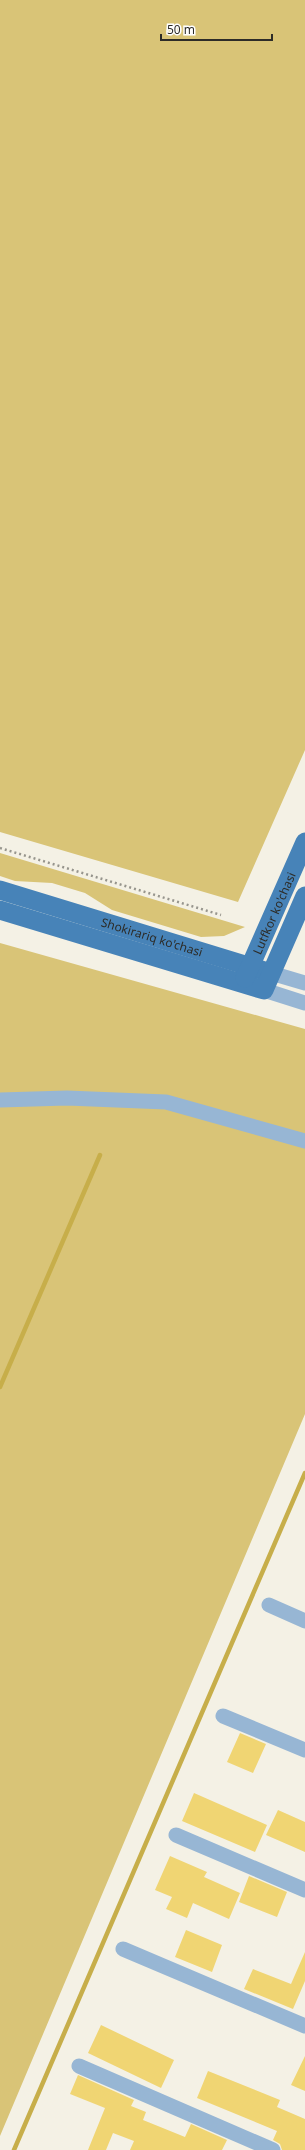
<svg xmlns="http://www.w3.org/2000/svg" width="305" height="2150" font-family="'Noto Sans',sans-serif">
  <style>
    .grass { fill: #d9c477 }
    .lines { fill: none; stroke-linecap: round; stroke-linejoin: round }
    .stream { stroke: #c7ae4a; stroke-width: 4.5 }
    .building { fill: #f0d573 }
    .path { stroke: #97958d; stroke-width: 2.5; stroke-dasharray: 2 3; stroke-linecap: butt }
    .minor { stroke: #97b6d4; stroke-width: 15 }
    .major { stroke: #4783b8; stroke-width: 19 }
    .labels { text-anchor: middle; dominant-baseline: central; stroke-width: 3; stroke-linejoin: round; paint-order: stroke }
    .street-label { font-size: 12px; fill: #2d2c28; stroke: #fff }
  </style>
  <rect width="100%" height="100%" fill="#f4f1e5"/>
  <path class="grass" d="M0 0H305V750L238 902 0 832Z
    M0 853 245 927 224 936 201 937 112 910 85 893 52 883 15 881 0 876Z
    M0 943 305 1029V1414L0 2136Z"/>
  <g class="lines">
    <path class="stream" d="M0 1387 100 1155
      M14 2150 305 1473"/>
  </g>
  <path class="building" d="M240 1733 266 1744 253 1773 227 1762Z
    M194 1793 267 1825 255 1852 182 1821Z
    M278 1810 305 1822V1852L266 1835Z
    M170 1856 207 1872 204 1877 240 1893 229 1919 193 1903 187 1918 166 1909 172 1897 155 1890Z
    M249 1876 287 1892 277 1917 239 1902Z
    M186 1930 222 1945 212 1972 175 1957Z
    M305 1952V1981L293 2009 244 1989 253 1969 291 1984Z
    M101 2025 174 2060 161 2088 88 2053Z
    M305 2056V2091L291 2085Z
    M208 2071 280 2100 277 2107 305 2119V2150H282L280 2144 273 2140 277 2131 197 2098Z
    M78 2075 134 2100 131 2106 146 2112 143 2120 185 2137 191 2124 227 2140 222 2150H130L134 2141 113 2133 106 2150H88L105 2108 70 2094Z"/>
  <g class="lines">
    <path class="path" d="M0 848 221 915"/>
    <path class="minor" d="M271 973 305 983
      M264 990 305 1003
      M0 1100 67 1098 166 1102 305 1141
      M269 1605 305 1621
      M223 1716 305 1750
      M176 1835 305 1890
      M123 1949 305 2026
      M79 2066 273 2150"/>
    <g class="major">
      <path id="s1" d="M0 890 271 973"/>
      <path d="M0 910 264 990 305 896"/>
      <path id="s2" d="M245 978 305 842"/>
    </g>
  </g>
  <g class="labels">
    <g class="street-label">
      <text stroke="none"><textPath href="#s2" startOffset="71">Lutfkor ko'chasi</textPath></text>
      <text stroke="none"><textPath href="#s1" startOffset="159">Shokirariq ko'chasi</textPath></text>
    </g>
  </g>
  <path d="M161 34v6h111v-6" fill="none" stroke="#2d2c28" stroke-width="2"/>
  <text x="167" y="34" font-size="12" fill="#2d2c28" stroke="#ffffff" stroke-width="3" paint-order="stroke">50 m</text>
</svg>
